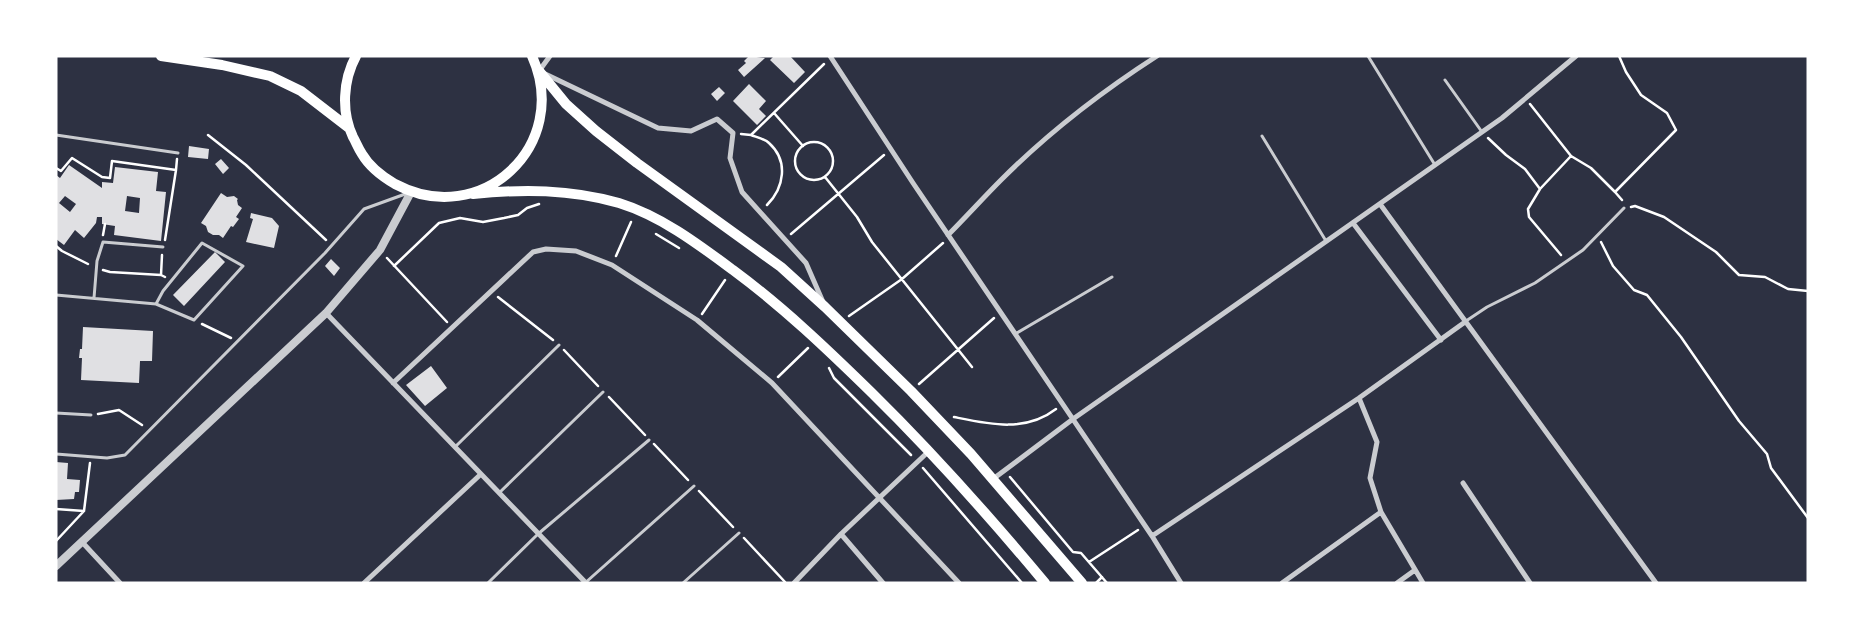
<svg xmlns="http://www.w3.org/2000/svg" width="1864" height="639" font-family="Raleway,sans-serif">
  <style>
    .building { fill: #e0e0e3; fill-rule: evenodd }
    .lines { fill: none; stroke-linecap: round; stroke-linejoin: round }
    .path { stroke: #fff; stroke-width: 2.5 }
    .service { stroke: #caccd0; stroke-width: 3 }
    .minor { stroke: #caccd0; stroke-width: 5 }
    .tertiary { stroke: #caccd0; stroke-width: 8 }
    .primary { stroke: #fff; stroke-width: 10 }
  </style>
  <rect width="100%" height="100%" fill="#2d3142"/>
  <path class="building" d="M749 56 765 58 744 77 738 70 746 63 744 61Z
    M774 56H790L805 72 794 83 770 60Z
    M749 84 766 101 759 109 766 116 757 125 733 101Z
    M719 87 725 93 717 101 711 94Z
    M189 146 209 149 208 159 188 157Z
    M221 159 229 168 223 174 215 164Z
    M69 165 102 188V182L113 183 115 167 158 172 156 191 166 192 161 241 114 235 115 226 102 224V217H97L96 223 84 238 75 230 64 245 56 239V175L60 178ZM65 196 76 204 70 212 59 203ZM127 196 140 198 139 213 125 211Z
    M221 193 227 197 234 196 238 199 237 200 238 205 242 208 236 217 239 219 233 227 231 226 223 238 219 235H213L208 232 206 226 201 223Z
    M251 213 272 218 279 226 274 248 246 242 253 219 250 218Z
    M215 252 225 262 184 306 173 295Z
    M331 259 340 268 334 276 325 266Z
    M83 327 153 331 152 361H140L139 383 81 380 82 358H79L80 349H82Z
    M431 366 447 388 425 406 406 385Z
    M56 462 68 463 67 479 80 480 79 492H75L74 499 56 500Z"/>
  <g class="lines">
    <path class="path" d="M1619 56 1626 72 1641 95 1667 113 1676 130 1615 192 1622 200
      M1530 104 1571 156 1591 168 1615 192
      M774 113 803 146
      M741 134 751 135 824 64
      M208 135 246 165 326 240
      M751 135C756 137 765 139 769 143 789 161 784 188 767 205
      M1488 138 1506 155 1525 169 1540 189
      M795 161a19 19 0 1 1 38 0a19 19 0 1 1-38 0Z
      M56 168 61 171 72 158 102 177 110 178 112 161 176 170 165 240
      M176 170 177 159
      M825 177 857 217 872 242 972 367
      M1631 207 1635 206 1664 217 1716 252 1739 275 1765 277 1788 289 1808 291
      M656 234 679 248
      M791 234 884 155
      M103 235 105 224
      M1601 242 1613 266 1634 290 1647 295 1681 337 1739 421 1767 454 1771 468 1808 518
      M56 246 62 251 88 264
      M162 255 161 275 165 277
      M1561 255 1529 217 1528 209 1540 189 1571 156
      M616 256 631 222
      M387 258 447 322
      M394 266 439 223 460 218 483 222 504 218 518 215 527 208 539 204
      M103 270 110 272 161 275
      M498 297 553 340
      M702 314 725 280
      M849 316 902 279 943 243
      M202 324 231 338
      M564 350 598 386
      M829 368 834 378 911 455
      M778 377 808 348
      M919 384 994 318
      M609 397 645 435
      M98 414 119 410 142 425
      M954 417C988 424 1025 433 1056 409
      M654 444 688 480
      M923 468 1022 583
      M1010 477 1073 552 1081 553 1107 583
      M699 491 733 527
      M56 509 84 511
      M744 538 785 582
      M56 541 84 511 90 463
      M1089 562 1138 530
      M1096 583 1102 577"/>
    <path class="service" d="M1368 56 1435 165
      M1445 80 1482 132
      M56 135 178 153
      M1262 136 1326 241
      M56 295 156 304 194 320 243 266 202 243 163 291 156 304
      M94 298 97 261 103 242 163 247
      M1466 321 1487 307 1535 283 1583 250 1624 208
      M1015 334 1112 277
      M56 413 91 415
      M455 447 559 345
      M56 454 107 458 125 455 325 253 364 209 408 193
      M499 493 603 392
      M488 583 538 534 649 440
      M585 583 694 486
      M683 583 739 533"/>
    <path class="minor" d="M550 56 539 71 658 128 691 131 717 119 733 133 730 158 742 192 806 263 823 302
      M830 56 913 183 1152 536 1181 583
      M1380 204 1656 583
      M1353 223 1441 340
      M948 235C966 217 983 198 1001 180 1048 133 1101 92 1157 56
      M326 313 586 583
      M393 383 533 252 546 249 576 251 612 265 697 320 772 383 959 583
      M1359 398 1377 442 1370 478 1381 512 1423 583
      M993 479 1073 419 1502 118 1576 56
      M1463 483 1530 583
      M841 534 883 583
      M1152 536 1359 398 1465 322
      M82 542 120 583
      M364 583 481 474
      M794 583 841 534 929 451
      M1282 583 1381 512
      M1397 583 1415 570"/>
    <path class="tertiary" d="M56 566 326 313 380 250 411 192"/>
    <path class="primary" d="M161 56 222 65 270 76 301 91 349 128
      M356 56C343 80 341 112 353 137 356 142 358 148 362 154 369 166 383 177 395 184 481 230 572 145 532 56
      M539 71 566 104 596 131 637 163 781 267 825 307 911 391 971 454 1082 583
      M473 194C522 189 570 189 619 203 661 216 698 244 733 270 783 307 827 349 872 393 933 453 990 517 1045 583"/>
  </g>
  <rect width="1864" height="639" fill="none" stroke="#ffffff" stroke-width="115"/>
</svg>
